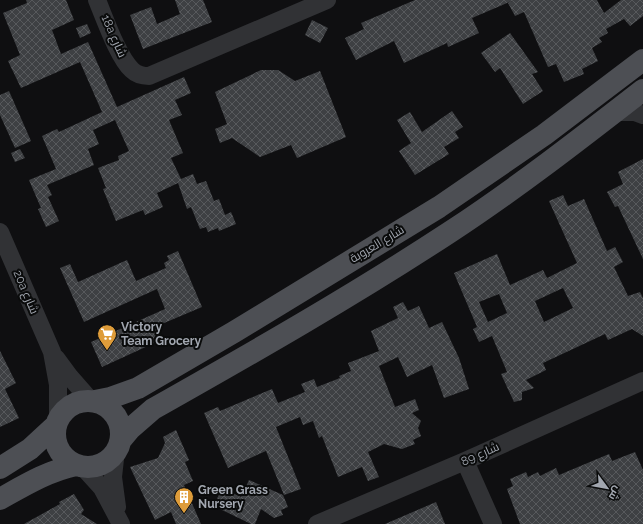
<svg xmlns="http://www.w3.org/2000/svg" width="643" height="524" font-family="Raleway,Cairo,sans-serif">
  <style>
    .building { fill: url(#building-cross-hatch); fill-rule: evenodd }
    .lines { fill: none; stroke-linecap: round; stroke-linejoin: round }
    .minor { stroke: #313235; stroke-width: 18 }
    .major { stroke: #4d4f54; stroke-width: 22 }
    .labels { text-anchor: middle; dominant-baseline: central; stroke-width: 4; stroke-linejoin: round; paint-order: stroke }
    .street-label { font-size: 12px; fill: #a2a7b0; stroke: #0a0b0b }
    .poi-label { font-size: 12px; font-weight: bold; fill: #a2a7b0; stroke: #0a0b0b; text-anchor: start }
  </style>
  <defs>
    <pattern id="building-cross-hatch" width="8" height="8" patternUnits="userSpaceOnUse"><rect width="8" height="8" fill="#3e4043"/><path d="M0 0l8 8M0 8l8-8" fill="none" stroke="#57595c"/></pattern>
  </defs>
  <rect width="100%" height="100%" fill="#0f0f11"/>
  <path class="building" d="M26 0H66L74 20 52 30 61 54 88 42 117 107 184 77 191 93 175 100 182 115 169 120 183 153 171 158 181 179 193 174 197 184 206 181 214 201 219 199 225 215 231 212 236 224 219 231 218 228 208 232 206 227 200 229 191 207 187 209 178 183 157 193 163 207 145 215 143 210 116 221 103 189 106 188 98 168 119 160 118 156 129 151 115 120 93 130 99 144 88 149 94 165 47 185 52 195 48 197 59 221 46 227 38 209 41 208 29 180 56 169 42 136 57 129 59 132 102 112 80 62 21 88 8 61 20 55 3 13 27 3Z
    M175 0H203L212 22 143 49 130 15 151 7 157 24 180 14Z
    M415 0H514L472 18 479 33 448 47 447 43 404 63 394 41 356 60 345 38 364 29 361 23Z
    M514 0H597L604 13 621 0H643V16L630 26 624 19 606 29 608 33 599 38 602 42 592 48 598 61 582 69 584 74 564 82 556 64 548 67 524 12 515 16 508 3Z
    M312 20 328 28 320 43 305 35Z
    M87 24 91 33 80 38 76 28Z
    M510 33 538 72 532 74 543 91 523 104 500 68 495 72 481 53Z
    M261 70H278L295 81 320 71 346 137 297 158 291 145 260 157 232 138 220 143 215 129 227 124 215 92Z
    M9 91 31 141 15 148 0 115V95Z
    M452 111 463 127 455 132 459 138 444 147 449 154 415 175 399 151 411 143 397 120 410 112 422 132Z
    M20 149 25 158 15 162 11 153Z
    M643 159V259L618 206 615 207 607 192 623 184 618 172Z
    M563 195 568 206 584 199 607 251 615 247 623 262 614 267 628 296 640 292 643 298V336L632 329 608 340 605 334 543 363 546 370 526 380 534 388 522 392V400L514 402 501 374 507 372 492 336 479 342 473 329 477 327 454 273 497 254 510 285 543 270 547 278 577 263 549 201ZM563 288 573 308 544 322 535 301ZM499 294 507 313 488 322 479 302Z
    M178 251 202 307 157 326 163 339 102 367 91 342 165 309 157 289 84 322 60 268 70 264 78 282 127 260 136 281 166 268 164 263 169 260 167 256Z
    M403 302 408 311 419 306 429 328 442 322 459 358 469 389 444 398 432 365 407 377 398 357 379 366 395 407 415 399 419 410 412 413 421 421 418 428 421 436 413 440 415 444 402 449 384 444 368 452 379 477 368 481 362 467 338 477 322 436 319 438 313 421 303 425 300 417 276 427 301 489 284 495 266 451 228 468 204 413 218 407 220 411 272 389 278 403 305 392 301 384 314 379 317 387 340 378 339 376 351 371 348 363 379 351 371 331 398 318 393 307Z
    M0 351 16 383 5 389 19 418 0 427Z
    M176 430 189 460 185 462 193 481 184 485 201 524H176L171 512 155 520 130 467 158 458 165 443 163 437Z
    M635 452 643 470V524H520L507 489 513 486 510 479 526 472 528 477 538 472 540 476 556 468 559 475 609 454 612 461Z
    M249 480 283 495 288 507 281 510 283 515 274 518 261 509 255 524H251L218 508 221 501 217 499 222 488 241 497Z
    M74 494 84 510 81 514 97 524H24L60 504 59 502Z
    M436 502 445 524H385Z"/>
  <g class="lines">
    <path class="minor" d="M97 0C105 19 118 57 132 70 137 75 143 76 149 76L327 0
      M615 112H635L643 115
      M0 232 52 352 58 385V419
      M56 358 70 377 91 401
      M116 450 113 477 117 507
      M465 461 493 524
      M82 466 102 488 121 524
      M317 524 465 461 643 381"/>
    <path class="major" d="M95 401 110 398 138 388 234 332 439 207 544 135 643 60
      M55 434a33 33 0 1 1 66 0a33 33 0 1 1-66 0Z
      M120 441 130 429 153 409C254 352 354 295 450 232 517 188 580 139 643 90
      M0 468 30 449 56 425
      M0 499C25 485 48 471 76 465"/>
  </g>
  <defs>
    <symbol id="supermarket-pin" viewBox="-11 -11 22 30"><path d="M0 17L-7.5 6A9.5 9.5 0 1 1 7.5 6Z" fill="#de9c3a" stroke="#0a0b0b"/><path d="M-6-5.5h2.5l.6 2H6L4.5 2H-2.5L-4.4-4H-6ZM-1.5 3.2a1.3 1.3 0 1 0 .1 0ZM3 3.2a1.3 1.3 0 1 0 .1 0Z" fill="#fff"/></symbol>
    <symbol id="building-pin" viewBox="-11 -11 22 30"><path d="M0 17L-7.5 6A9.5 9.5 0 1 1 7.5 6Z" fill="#de9c3a" stroke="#0a0b0b"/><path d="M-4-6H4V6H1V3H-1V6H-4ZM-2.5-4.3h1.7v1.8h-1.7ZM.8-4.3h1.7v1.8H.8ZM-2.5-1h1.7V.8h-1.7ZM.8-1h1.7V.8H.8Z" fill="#fff"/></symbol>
  </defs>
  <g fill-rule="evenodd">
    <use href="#supermarket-pin" x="96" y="323" width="22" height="30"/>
    <use href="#building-pin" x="173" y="486" width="22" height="30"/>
  </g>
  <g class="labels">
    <g class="street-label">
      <text transform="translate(114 36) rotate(66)">18a شارع</text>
      <text transform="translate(377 244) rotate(-31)">شارع العروبة</text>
      <text transform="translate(26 292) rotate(67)">20a شارع</text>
      <text transform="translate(480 454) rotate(-24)">شارع 89</text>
    </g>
    <g class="poi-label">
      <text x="121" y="327">Victory<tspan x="121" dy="14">Team Grocery</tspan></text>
      <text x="198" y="490">Green Grass<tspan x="198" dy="14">Nursery</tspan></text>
    </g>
  </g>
  <g transform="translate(607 488) rotate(122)" stroke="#0a0b0b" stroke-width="3" paint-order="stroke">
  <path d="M0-3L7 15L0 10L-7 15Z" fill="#a2a7b0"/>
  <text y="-6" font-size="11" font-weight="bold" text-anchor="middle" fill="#a2a7b0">ش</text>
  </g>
</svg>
